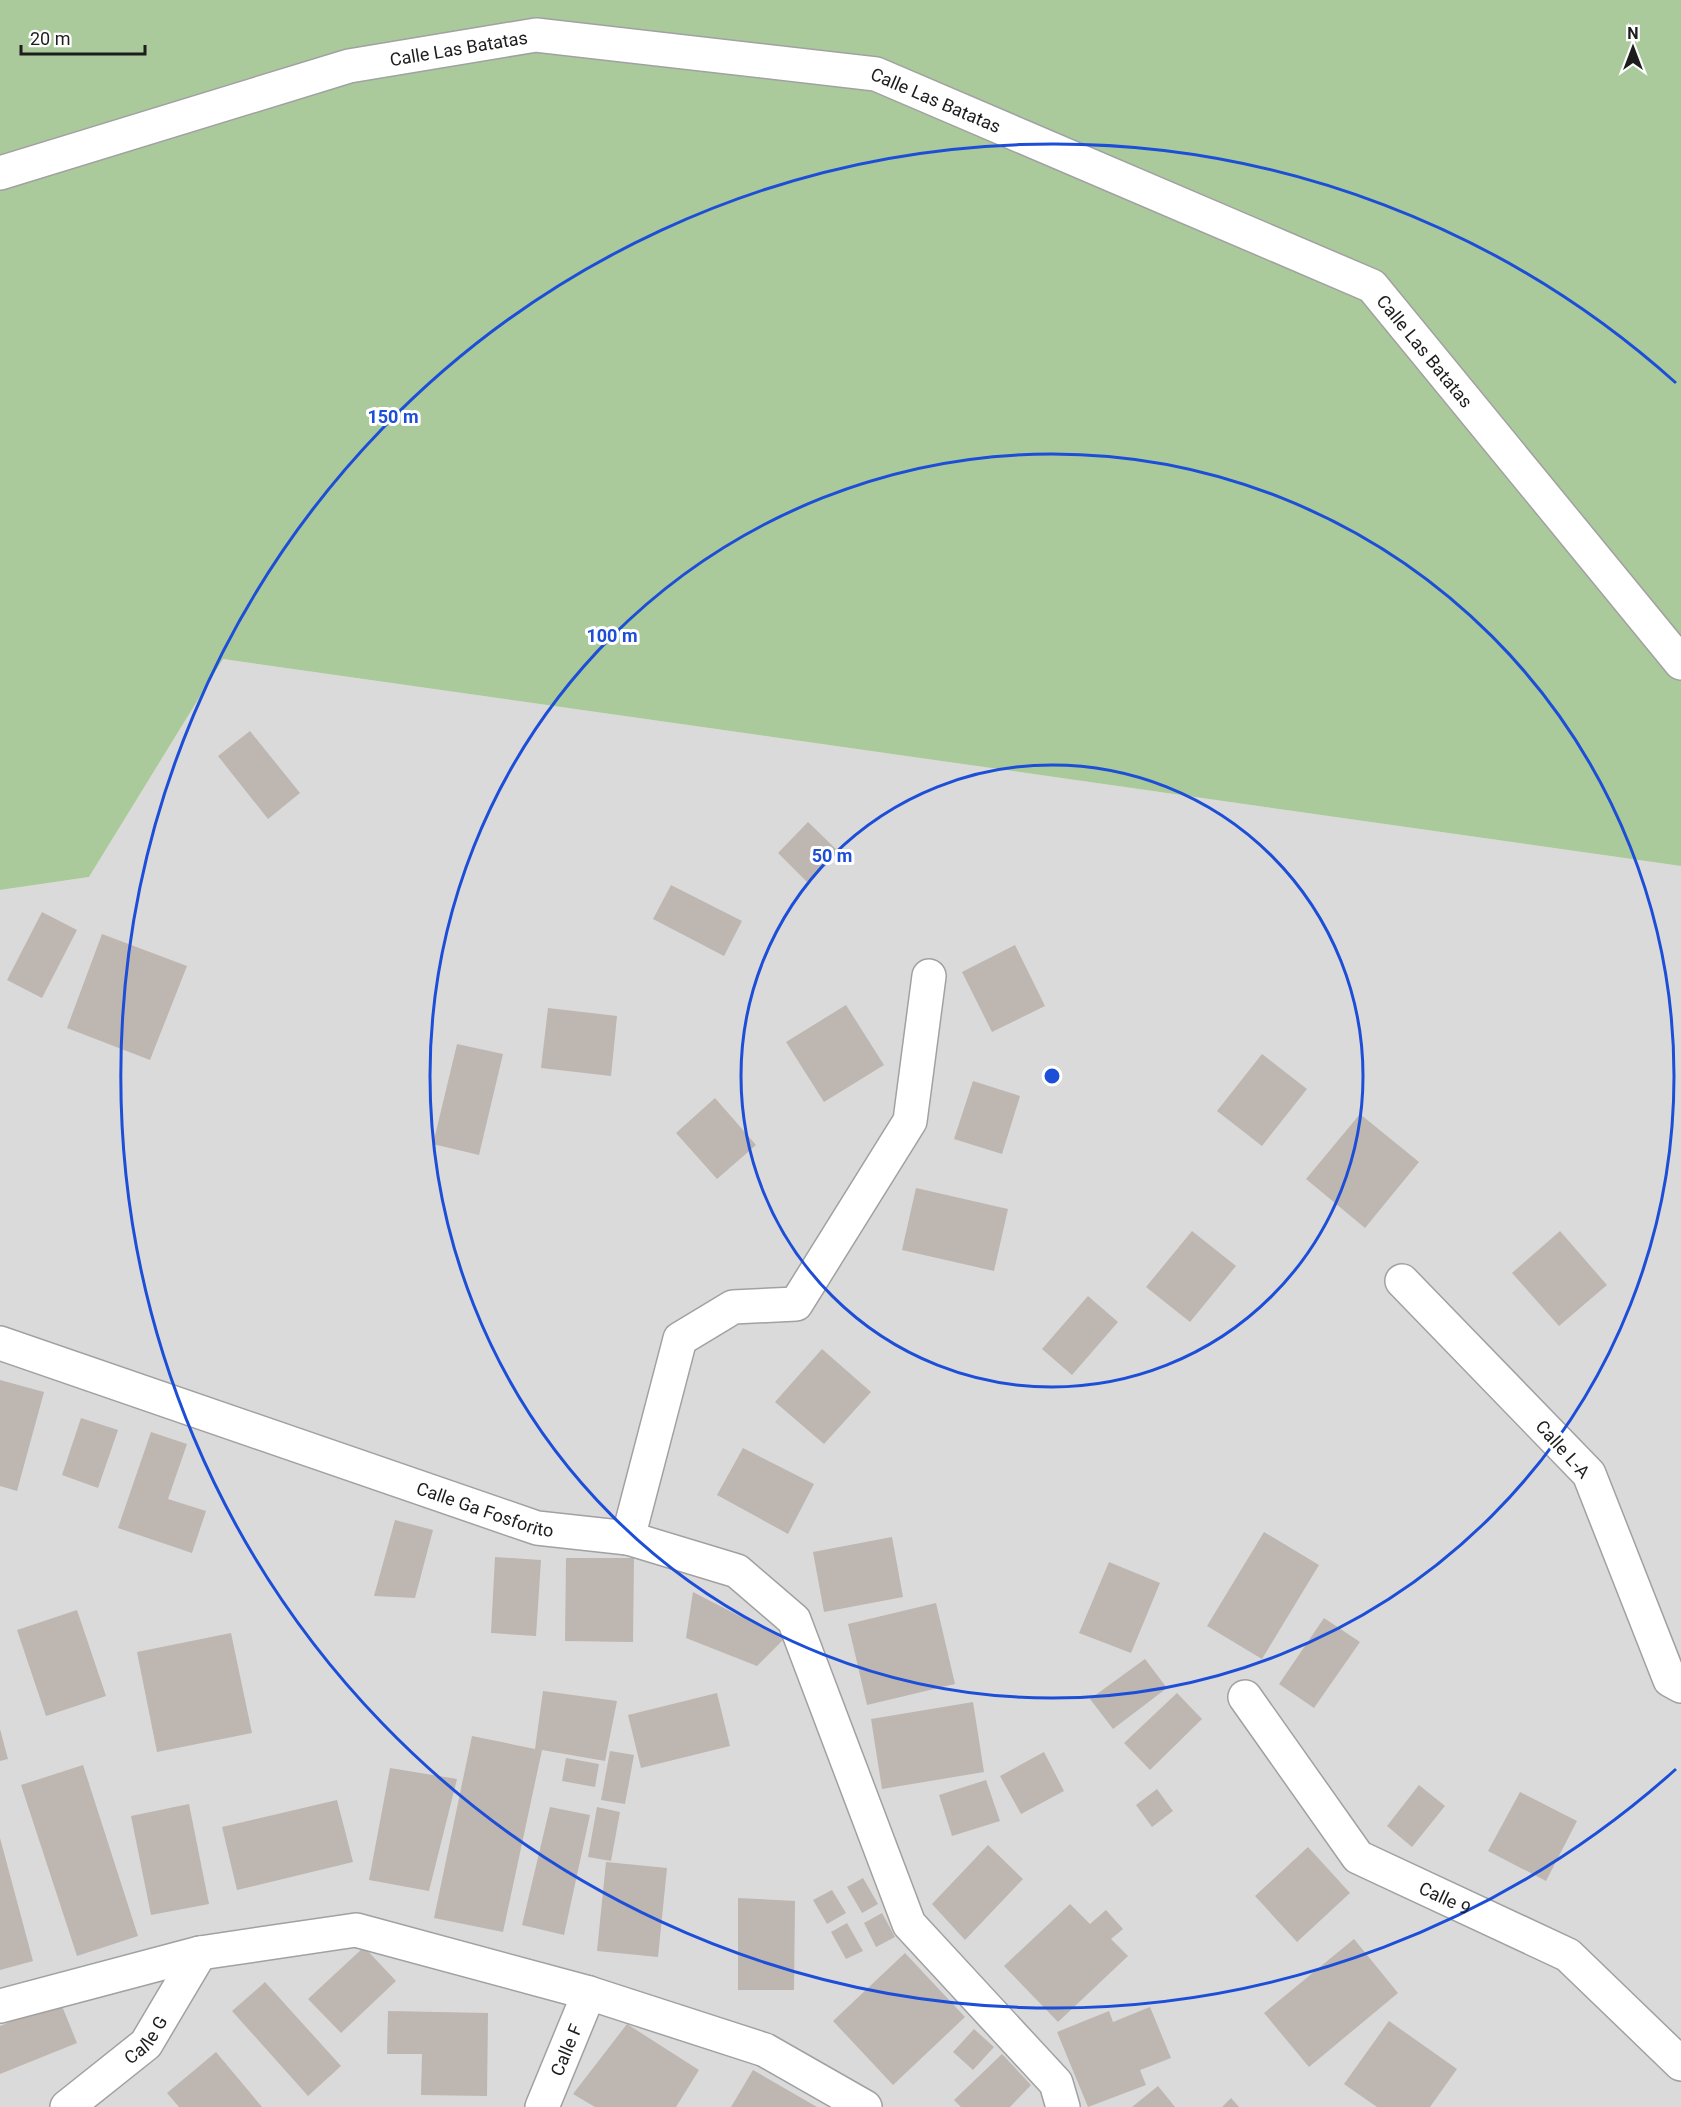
<svg xmlns="http://www.w3.org/2000/svg" width="1681" height="2107" font-family="Roboto,sans-serif">
  <style>
    .residential { fill: #dbdada }
    .forest { fill: #aaca9b }
    .building { fill: #beb6b1 }
    .lines { fill: none; stroke-linecap: round; stroke-linejoin: round }
    .minor-casing { stroke: #a1a1a1; stroke-width: 36 }
    .minor { stroke: #fff; stroke-width: 33 }
    .ring { fill: none; stroke: #1d4ed8; stroke-width: 3 }
    .labels { text-anchor: middle; dominant-baseline: central; stroke-width: 6; stroke-linejoin: round; paint-order: stroke }
    .street-label { font-size: 18px; fill: #1d1d1d; stroke: #fff }
    .centre { fill: #1d4ed8; stroke: #fff; stroke-width: 3 }
    .ring-label { font-size: 18px; text-anchor: middle; font-weight: bold; fill: #1d4ed8; stroke: #fff; stroke-width: 6; stroke-linejoin: round; paint-order: stroke }
  </style>
  <rect width="100%" height="100%" fill="#eeeae4"/>
  <path class="residential" d="M223 659 1681 866V2107H0V890L89 877Z"/>
  <path class="forest" d="M0 0H1681V866L223 659 89 877 0 890Z"/>
  <path class="building" d="M250 731 300 793 268 819 218 756Z
    M808 822 838 851 807 882 778 853Z
    M671 885 742 921 724 956 653 919Z
    M42 912 77 930 42 998 7 980Z
    M102 934 187 966 150 1060 67 1028Z
    M1015 945 1045 1006 992 1032 962 972Z
    M846 1005 884 1065 824 1102 786 1042Z
    M548 1008 617 1016 611 1076 541 1068Z
    M457 1044 503 1054 479 1155 433 1144Z
    M1262 1054 1307 1089 1262 1146 1217 1111Z
    M973 1081 1020 1096 1002 1154 954 1139Z
    M715 1098 756 1145 717 1179 676 1133Z
    M1360 1114 1419 1162 1365 1228 1306 1179Z
    M916 1188 1008 1209 994 1271 902 1250Z
    M1192 1231 1236 1266 1190 1322 1146 1287Z
    M1560 1231 1607 1285 1559 1326 1512 1273Z
    M1088 1296 1118 1322 1072 1375 1042 1349Z
    M822 1349 871 1392 824 1444 775 1402Z
    M0 1380 44 1392 17 1491 0 1486Z
    M81 1418 118 1430 98 1488 62 1475Z
    M151 1432 187 1444 168 1499 206 1511 192 1553 118 1528Z
    M743 1448 814 1484 788 1534 717 1495Z
    M395 1520 433 1530 415 1598 374 1596Z
    M1264 1532 1319 1565 1262 1659 1207 1626Z
    M892 1537 903 1597 824 1612 813 1552Z
    M495 1557 541 1560 536 1636 491 1633Z
    M566 1558H634L633 1642 565 1641Z
    M1109 1562 1160 1583 1131 1653 1079 1633Z
    M693 1592 784 1639 757 1666 686 1638Z
    M936 1603 955 1684 867 1705 848 1624Z
    M77 1610 106 1696 46 1716 17 1630Z
    M1324 1618 1360 1642 1314 1708 1279 1684Z
    M231 1633 252 1733 157 1752 137 1652Z
    M1145 1659 1167 1688 1113 1729 1090 1699Z
    M543 1691 617 1701 605 1761 542 1750 503 1932 434 1918 472 1736 535 1749Z
    M717 1693 730 1746 641 1768 628 1715Z
    M1177 1693 1202 1719 1150 1770 1124 1743Z
    M973 1702 984 1772 882 1789 871 1719Z
    M0 1729 8 1759 0 1761Z
    M610 1751 634 1755 625 1804 601 1800Z
    M1044 1752 1064 1791 1021 1814 1000 1776Z
    M566 1758 599 1764 595 1787 562 1781Z
    M83 1765 138 1936 77 1956 21 1785Z
    M390 1768 457 1779 429 1891 369 1880Z
    M986 1780 1000 1821 952 1836 939 1795Z
    M1419 1785 1445 1806 1412 1847 1387 1826Z
    M1157 1789 1173 1811 1152 1827 1136 1805Z
    M1520 1792 1577 1821 1546 1881 1488 1851Z
    M337 1800 353 1862 237 1890 222 1827Z
    M189 1804 209 1904 151 1915 131 1816Z
    M550 1807 590 1815 564 1935 522 1925Z
    M597 1807 620 1812 611 1861 588 1857Z
    M0 1838 33 1961 0 1970Z
    M988 1845 1023 1879 965 1940 932 1904Z
    M1308 1847 1350 1893 1297 1942 1255 1896Z
    M606 1862 667 1868 658 1957 597 1951Z
    M863 1878 878 1904 862 1913 847 1887Z
    M832 1890 846 1913 827 1924 813 1900Z
    M738 1898 795 1901 794 1990H738Z
    M1070 1904 1090 1924 1106 1910 1123 1929 1111 1939 1128 1956 1058 2022 1004 1966Z
    M882 1913 895 1937 876 1947 864 1923Z
    M847 1923 863 1951 846 1959 831 1932Z
    M1354 1939 1398 1993 1309 2067 1264 2013Z
    M364 1947 396 1981 341 2033 308 1999Z
    M905 1953 965 2017 893 2085 833 2021Z
    M265 1982 341 2066 308 2096 232 2011Z
    M60 2001 77 2043 0 2074V2026Z
    M1150 2007 1171 2058 1140 2070 1146 2085 1088 2107 1057 2032 1109 2011 1113 2022Z
    M388 2011 488 2013 487 2096 421 2095 422 2054H387Z
    M1389 2021 1457 2069 1430 2107H1377L1344 2084Z
    M627 2024 699 2070 676 2107H595L573 2094Z
    M974 2029 994 2047 973 2070 953 2052Z
    M216 2052 262 2107H179L167 2093Z
    M1002 2054 1031 2085 1010 2107H961L954 2100Z
    M753 2070 817 2107H731Z
    M1158 2086 1175 2107H1132Z
    M1231 2098 1239 2107H1222Z"/>
  <g class="lines">
    <defs>
      <g id="minor">
        <path id="s1" d="M0 173 349 66 536 35 876 74 1372 286 1681 663"/>
        <path d="M1402 1281 1589 1474 1670 1680 1681 1686"/>
        <path id="s2" d="M0 1343 537 1528 628 1538 737 1571 794 1620 909 1924 1056 2083 1063 2107"/>
        <path d="M628 1538 680 1339 733 1307 796 1304 910 1121 929 976"/>
        <path id="s3" d="M1245 1697 1358 1857 1568 1955 1681 2064"/>
        <path d="M0 2006 200 1953 356 1930 589 1993 765 2050 865 2107"/>
        <path id="s4" d="M67 2107 146 2044 200 1953"/>
        <path id="s5" d="M542 2107 589 1993"/>
      </g>
    </defs>
    <use href="#minor" class="minor-casing"/>
    <use href="#minor" class="minor"/>
  </g>
  <g class="ring">
    <circle cx="1052" cy="1076" r="311"/>
    <circle cx="1052" cy="1076" r="622"/>
    <path d="M1676 1769A932 932 0 1 1 1676 383"/>
  </g>
  <g class="labels">
    <g class="street-label">
      <text stroke="none"><textPath href="#s1" startOffset="476">Calle Las Batatas</textPath></text>
      <text stroke="none"><textPath href="#s1" startOffset="962">Calle Las Batatas</textPath></text>
      <text stroke="none"><textPath href="#s1" startOffset="1520">Calle Las Batatas</textPath></text>
      <text transform="translate(1563 1449) rotate(48)">Calle L-A</text>
      <text stroke="none"><textPath href="#s2" startOffset="513">Calle Ga Fosforito</textPath></text>
      <text stroke="none"><textPath href="#s3" startOffset="292">Calle 9</textPath></text>
      <text stroke="none"><textPath href="#s4" startOffset="104">Calle G</textPath></text>
      <text stroke="none"><textPath href="#s5" startOffset="62">Calle F</textPath></text>
    </g>
  </g>
  <circle cx="1052" cy="1076" r="9" class="centre"/>
  <g class="ring-label">
    <text x="393" y="423">150 m</text>
    <text x="612" y="642">100 m</text>
    <text x="832" y="862">50 m</text>
  </g>
  <g transform="translate(1633 48)" stroke="#ffffff" stroke-width="4.5" paint-order="stroke">
  <path d="M0-4.5L10 22L0 15L-10 22Z" fill="#1d1d1d"/>
  <text y="-9" font-size="16" font-weight="bold" text-anchor="middle" fill="#1d1d1d">N</text>
  </g>
  <path d="M21 45v9h124v-9" fill="none" stroke="#1d1d1d" stroke-width="3"/>
  <text x="30" y="45" font-size="18" fill="#1d1d1d" stroke="#ffffff" stroke-width="4.5" paint-order="stroke">20 m</text>
</svg>
